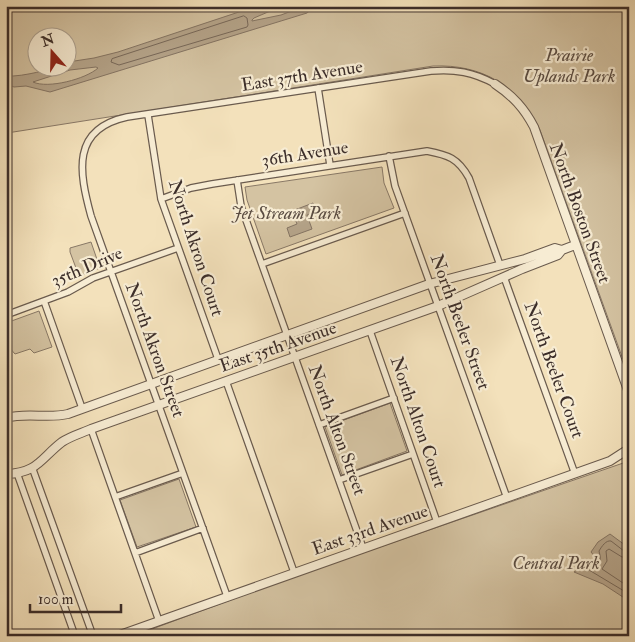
<svg xmlns="http://www.w3.org/2000/svg" width="635" height="642" font-family="'IM FELL Double Pica',serif">
  <style>
    .green { fill: #d4c3a2; stroke: #887866; fill-rule: evenodd }
    .water { fill: #b5a48a; stroke: #857564; fill-rule: evenodd }
    .lines { fill: none; stroke-linecap: round; stroke-linejoin: round }
    .shore { stroke: #78695a; stroke-width: 1 }
    .stream { stroke: #857564; stroke-width: 2 }
    .minor-casing { stroke: #6a5b4e; stroke-width: 8 }
    .tertiary-casing { stroke: #6a5b4e; stroke-width: 10 }
    .minor { stroke: #f7ecd3; stroke-width: 5.5 }
    .tertiary { stroke: #f7ecd3; stroke-width: 8 }
    .labels { text-anchor: middle; dominant-baseline: central; stroke-width: 4.5; stroke-linejoin: round; paint-order: stroke }
    .park-label { font-size: 18px; font-style: italic; fill: #5a4c42; stroke: #f7ecd3 }
    .street-label { font-size: 18px; fill: #3c2e2a; stroke: #f7ecd3 }
  </style>
  <rect width="100%" height="100%" fill="#f3e1bb"/>
  <filter id="stains"><feTurbulence type="fractalNoise" baseFrequency=".004" numOctaves="4"/><feColorMatrix values="0 0 0 0 .2 0 0 0 0 .09 0 0 0 0 .02 0 0 0 .5 -.17"/></filter>
  <radialGradient id="worn" r=".72"><stop offset=".6" stop-color="#630" stop-opacity="0"/><stop offset="1" stop-color="#630" stop-opacity=".3"/></radialGradient>
  <path class="green" d="M6 6H629V376L540 130C519 86 482 64 433 66L7 133ZM38 38H68V68H38Z
    M382 167 384 183 394 208 266 254 247 200 245 187Z
    M91 242 100 268 79 276 70 252V248Z
    M39 311 52 347 34 353 30 349 15 354 8 346 6 340 8 335 6 323Z
    M390 403 407 451 342 475 325 427Z
    M629 461V636H133L296 576Z
    M179 479 196 527 137 547 120 500Z"/>
  <path class="water" d="M257 6H282L254 18 252 20V21L281 15 305 6H315L307 13 50 92 26 86 14 87 6 84V76C27 77 46 68 68 68V62L94 58 118 52ZM96 67 98 68C86 79 48 89 33 82L70 70Z
    M313 203 316 212 307 215 312 229 290 237 287 228 297 224 292 211Z
    M610 534 629 548V601L603 584 574 572 596 558 591 552 598 542Z"/>
  <g class="lines">
    <path class="shore" d="M244 16 247 18 248 25 247 27 119 65 111 62 112 59Z
      M629 552 624 551 611 541C606 540 602 546 599 551 603 565 597 561 589 570L629 594
      M629 558 622 557 609 549 606 551 607 561 602 569 629 587"/>
    <path class="stream" d="M628 6 629 7"/>
    <defs>
      <path id="minor" d="M318 88 330 165
        M148 115 161 199 218 359
        M389 156 395 186 507 498
        M237 180 241 206 363 548
        M161 199 191 188 212 184 427 151C448 155 458 158 469 178L500 265
        M262 264 405 213
        M504 277 575 474
        M44 301 82 408
        M6 315 68 292 93 278 178 248
        M370 331 437 522
        M226 381 294 572
        M319 425 394 398
        M91 429 159 621
        M32 467 93 636
        M17 473 75 636
        M339 480 413 454
        M115 497 183 473
        M135 553 203 528
        M227 596 91 216C79 172 71 129 127 117L431 71C455 69 473 72 495 84"/>
      <path id="tertiary" d="M495 84C513 96 524 108 534 127L629 393
        M6 418C27 412 47 419 68 414L429 284 525 259 555 248 562 250
        M6 474C38 473 41 458 62 442 71 436 82 433 91 429L438 306 522 269 558 255 562 250 575 245
        M117 636 610 461 627 450 629 446"/>
    </defs>
    <use href="#minor" class="minor-casing"/>
    <use href="#tertiary" class="tertiary-casing"/>
    <use href="#minor" class="minor"/>
    <use href="#tertiary" class="tertiary"/>
  </g>
  <g class="labels">
    <g class="park-label">
      <text x="569" y="55">Prairie<tspan x="569" dy="21">Uplands Park</tspan></text>
      <text x="286" y="213">Jet Stream Park</text>
      <text x="556" y="563">Central Park</text>
    </g>
    <g class="street-label">
      <text transform="translate(302 76) rotate(-9)">East 37th Avenue</text>
      <text transform="translate(305 154) rotate(-9)">36th Avenue</text>
      <text transform="translate(580 213) rotate(70)">North Boston Street</text>
      <text transform="translate(196 248) rotate(72)">North Akron Court</text>
      <text transform="translate(87 267) rotate(-23)">35th Drive</text>
      <text transform="translate(460 322) rotate(70)">North Beeler Street</text>
      <text transform="translate(278 347) rotate(-19)">East 35th Avenue</text>
      <text transform="translate(155 350) rotate(70)">North Akron Street</text>
      <text transform="translate(554 370) rotate(70)">North Beeler Court</text>
      <text transform="translate(418 422) rotate(71)">North Alton Court</text>
      <text transform="translate(337 430) rotate(70)">North Alton Street</text>
      <text transform="translate(370 530) rotate(-19)">East 33rd Avenue</text>
    </g>
  </g>
  <rect width="635" height="642" fill="none" stroke="#f3e1bb" stroke-width="25"/>
  <rect x="8" y="8" width="620" height="627" fill="none" stroke="#3c2e2a" stroke-width="2.5"/>
  <rect x="12" y="12" width="610" height="617" fill="none" stroke="#3c2e2a"/>
  <g transform="translate(52 52) rotate(340)"><circle r="24" fill="#f7ecd3" stroke="#aca08f"/>
  <path d="M0-4L9 19L0 12L-9 19Z" fill="#8f2418"/>
  <text y="-8" font-size="14" font-weight="bold" text-anchor="middle" fill="#3c2e2a">N</text>
  </g>
  <path d="M30 604v8h91v-8" fill="none" stroke="#3c2e2a" stroke-width="2.5"/>
  <text x="38" y="604" font-size="15" fill="#3c2e2a" stroke="#f7ecd3" stroke-width="4" paint-order="stroke">100 m</text>
  <rect width="100%" height="100%" filter="url(#stains)"/>
  <rect width="100%" height="100%" fill="url(#worn)"/>
</svg>
